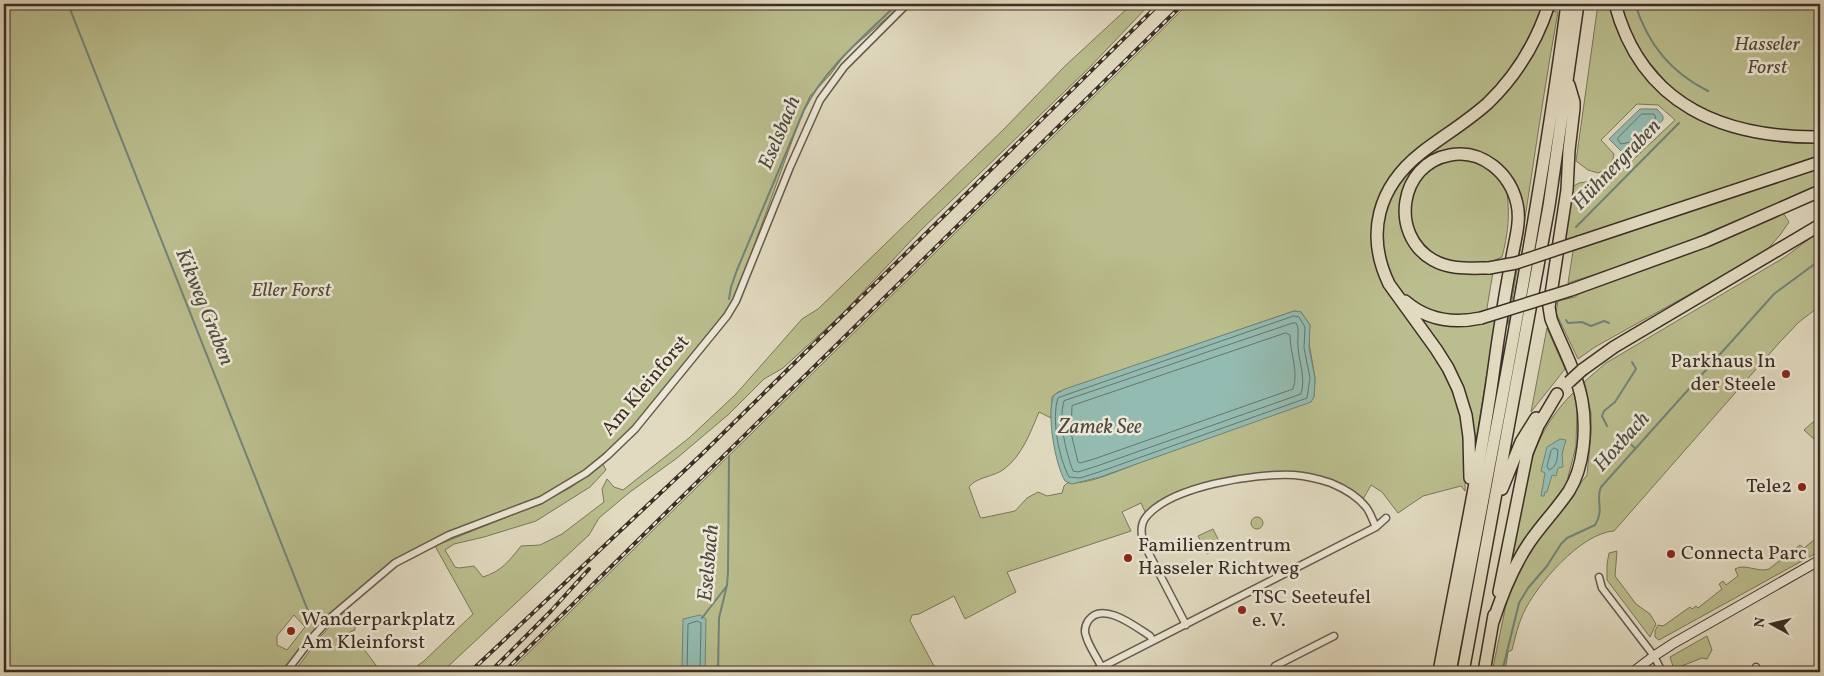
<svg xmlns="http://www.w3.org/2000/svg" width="1824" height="676" font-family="Vollkorn,serif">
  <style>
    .green { fill: #babd8d; stroke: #7b7659; fill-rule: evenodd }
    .water { fill: #94bbb1; stroke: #718379 }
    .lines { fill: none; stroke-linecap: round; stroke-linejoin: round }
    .shore { stroke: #68756b; stroke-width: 1 }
    .stream { stroke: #718379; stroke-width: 2 }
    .street-casing { stroke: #655a4c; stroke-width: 9 }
    .secondary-casing { stroke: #3c2f25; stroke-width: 11 }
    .highway-casing { stroke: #3c2f25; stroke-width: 14 }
    .street { stroke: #ece7d6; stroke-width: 6 }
    .secondary { stroke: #ece7d6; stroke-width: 9 }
    .highway { stroke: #e1dac0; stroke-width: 11 }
    .rail-casing { stroke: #3c2f25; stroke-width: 4 }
    .rail { stroke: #ece7d6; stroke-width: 2; stroke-dasharray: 5.5; stroke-linecap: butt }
    .highway-bridge-casing { stroke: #3c2f25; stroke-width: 14; stroke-linecap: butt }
    .highway-bridge { stroke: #e1dac0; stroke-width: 11 }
    .poi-dot { fill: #8f2418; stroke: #ece7d6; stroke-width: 2 }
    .labels { text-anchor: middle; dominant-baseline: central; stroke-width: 5; stroke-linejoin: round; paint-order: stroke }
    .park-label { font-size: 20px; font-style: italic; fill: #554b3a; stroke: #ece7d6 }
    .poi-label { font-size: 20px; fill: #3c2f25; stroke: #ece7d6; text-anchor: start }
    .street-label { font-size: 20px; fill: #3c2f25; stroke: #ece7d6 }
    .water-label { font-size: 21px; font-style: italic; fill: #4e4b41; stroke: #ece7d6 }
  </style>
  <rect width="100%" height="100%" fill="#e1dac0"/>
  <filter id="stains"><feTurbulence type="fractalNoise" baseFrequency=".004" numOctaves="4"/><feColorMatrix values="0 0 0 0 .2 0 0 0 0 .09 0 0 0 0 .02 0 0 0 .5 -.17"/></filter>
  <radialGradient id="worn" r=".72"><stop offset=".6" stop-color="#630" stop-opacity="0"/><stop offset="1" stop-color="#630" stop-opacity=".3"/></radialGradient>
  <path class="green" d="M4 4H903L846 53 830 75 810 96 800 119 734 301 626 436 606 456 562 487 394 562 350 598 284 672H4ZM294 615 305 627 287 650 277 645V636Z
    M1132 4H1150L1088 69 922 229 842 314 783 368 764 379 729 414 677 458 630 492 599 518 589 535 442 672H409L424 661 473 614 435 546 537 505 570 488 603 464 606 470 590 487 536 521 484 537 454 544 445 550 455 567 459 568 474 566 483 577C502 571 509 561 521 546L540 545 562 534 604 502 602 489 607 479 614 487 623 490 689 438 736 394 802 319 818 309 1005 128 1065 66Z
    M1188 4H1544L1542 10 1558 12C1539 116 1526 220 1508 324L1504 323 1523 205 1521 195 1507 193C1510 215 1508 234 1502 257L1495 260 1487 308 1495 323 1475 447 1466 450 1465 491 1461 486 1423 496 1398 513 1382 492 1371 485 1362 501 1339 486 1294 474 1191 489 1146 514 1141 503 1122 512 1131 531 1007 572 1016 592 965 619 954 596 919 614 912 615 910 621 935 668 926 672H819L816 670 815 672H509ZM1294 311 1301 312 1310 325 1308 337 1315 378 1314 397C1256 420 1199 442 1141 462 1120 470 1088 485 1067 483L1064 486 1062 493 1047 496 1038 492 1027 498 1015 511 982 518 980 517 969 487C976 477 994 477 1004 469 1022 456 1031 431 1039 412L1051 418 1052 397 1058 392Z
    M1598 4H1611L1626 46 1692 114 1820 141V157L1588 234 1563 240 1572 187 1579 183 1599 180 1618 174 1675 120 1658 105 1637 104 1601 140 1614 154 1611 168 1598 173 1588 170 1576 161Z
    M1621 4H1820V131C1774 132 1727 126 1687 101 1675 93 1665 81 1657 71 1646 59 1635 45 1629 29 1626 21 1623 12 1621 4Z
    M1820 167V185L1655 255 1568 283 1573 251Z
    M1783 213 1789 222 1780 235 1765 252 1595 347 1578 359 1556 313 1558 301 1575 297 1587 288Z
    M1820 231V306L1799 322 1779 343 1614 531C1581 533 1536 585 1523 614 1518 625 1515 638 1512 650L1508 652 1505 672H1492L1507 600 1520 570 1530 551 1544 531 1587 475 1591 434V413L1584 382 1606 363 1785 257Z
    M1547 328 1565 369 1531 412Z
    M1574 392 1577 408 1576 446 1565 489 1510 566C1522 502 1523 441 1574 392Z
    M1820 416V442L1815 440 1804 430Z
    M1251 523a6 6 0 1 1 12 0a6 6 0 1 1-12 0Z
    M1213 529 1222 547 1207 554 1198 536Z
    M1820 535V551L1659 640 1655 637V631L1658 625 1663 626 1666 624 1690 607 1692 609 1696 606 1698 608 1722 589 1719 584 1723 581 1726 585 1738 576 1735 569C1745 563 1758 573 1769 569L1800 545 1804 548Z
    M1617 551 1615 576 1636 604 1650 614 1656 624 1650 637 1607 580V564L1609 553Z
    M345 611 355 624V630L337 638 338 649 363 648 381 672H294L320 637Z
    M1707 636 1712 650 1707 659 1702 658 1674 669 1670 657Z"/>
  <path class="water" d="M1640 109H1657L1663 116V120L1630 150 1627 147 1622 152 1609 139Z
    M1294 311 1301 312 1310 325 1309 348 1315 378 1314 397 1311 402 1100 477 1072 484 1065 481C1055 464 1046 413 1054 395L1065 389Z
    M1560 439 1566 440 1562 454 1563 467 1558 468 1556 476 1552 475 1547 492H1545L1544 496H1541L1545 473 1541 471 1547 447Z
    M700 615 706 619 705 672H682L683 619Z"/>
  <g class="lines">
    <path class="shore" d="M1642 114H1654L1656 118 1631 142 1621 144 1618 140V138Z
      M1294 316 1299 317 1305 327 1304 348 1310 378 1307 398 1099 472 1080 478 1069 477C1059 458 1051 419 1058 398Z
      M1293 323H1296C1300 330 1297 339 1298 347 1299 363 1306 378 1301 394L1097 466 1078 472 1073 471C1066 452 1058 421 1064 401Z
      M1286 333 1290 335C1290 353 1299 372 1293 389L1094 459 1080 463 1078 462 1071 433 1072 406Z
      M1554 448 1558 450C1557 458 1558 466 1549 470L1547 466 1551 451Z
      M687 672 688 624 697 621 701 623 700 672"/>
    <path class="stream" d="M68 4 312 621
      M1635 4C1648 44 1670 72 1708 91
      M1576 227 1679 123
      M729 299 731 287 737 270 804 110C826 67 864 37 897 4
      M1566 320 1568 323 1582 322 1591 326 1604 321 1609 323
      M1607 426 1602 416 1604 411 1615 402 1636 369 1632 362
      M1627 441 1635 448
      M702 618 726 587
      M331 669 332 672
      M718 672 719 618 727 585 728 572 729 456
      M1502 672 1519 603 1528 588 1547 566 1561 544 1567 538 1595 525C1605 509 1595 500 1601 487L1774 294 1820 260"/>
    <defs>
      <path id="street" d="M1599 577 1602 588 1654 656 1662 672
        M1186 625 1145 546C1141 536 1139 526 1146 517 1171 486 1255 473 1294 475 1306 476 1319 479 1331 483 1343 488 1358 497 1366 507 1370 512 1373 521 1376 527
        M1756 667V672
        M1102 668C1097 657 1089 647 1086 636 1084 631 1085 626 1088 621 1102 600 1136 627 1150 636L1153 641
        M286 672 312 638 330 618 395 563 449 535 541 500 586 473 607 456 635 429 727 316 736 301 790 167 820 100 844 67 907 4
        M1092 672 1376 527 1386 518
        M1273 672 1275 666 1334 636"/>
      <path id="secondary" d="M1633 672 1654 656 1674 643 1820 560"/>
      <path id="highway" d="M1615 4C1642 105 1723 138 1820 137
        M1579 242 1820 162
        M1571 290 1706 241 1820 191
        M1405 301C1427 320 1453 324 1481 318
        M1582 370 1614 347 1820 225
        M1470 478 1469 437 1466 415 1458 389 1448 368 1436 349 1389 284C1365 234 1378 187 1421 153 1443 136 1467 122 1488 103 1516 76 1537 41 1549 4
        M1502 489 1521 442 1536 418
        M1499 592 1527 453 1538 426 1557 394
        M1493 622C1502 594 1513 567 1529 543 1542 524 1557 509 1569 491 1584 467 1587 429 1582 401 1577 373 1562 347 1551 319L1549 307 1567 190 1569 150 1574 108V102L1569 85
        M1439 672C1455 584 1474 497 1488 408 1493 379 1496 350 1501 321 1504 300 1508 278 1512 257 1515 240 1521 221 1517 204 1510 173 1482 149 1450 155 1399 164 1389 235 1433 260 1450 270 1470 268 1489 268
        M1450 672C1492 450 1537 228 1567 4
        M1463 672 1549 206 1578 4
        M1484 672 1494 615"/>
    </defs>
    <use href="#street" class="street-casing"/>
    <use href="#secondary" class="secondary-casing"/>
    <use href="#highway" class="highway-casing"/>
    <use href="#street" class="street"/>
    <use href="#secondary" class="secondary"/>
    <use href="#highway" class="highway"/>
    <defs>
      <path id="rail" d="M470 672 702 454 1159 4
        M490 672 551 611 589 569
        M504 672 1183 4"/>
    </defs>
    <use href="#rail" class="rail-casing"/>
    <use href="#rail" class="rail"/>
    <defs>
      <path id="highway-bridge" d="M1489 268 1516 263 1579 242
        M1481 318 1571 290
        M1569 382 1582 370"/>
    </defs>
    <use href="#highway-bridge" class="highway-bridge-casing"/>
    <use href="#highway-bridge" class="highway-bridge"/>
  </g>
  <g class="poi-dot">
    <circle cx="1786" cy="374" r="5"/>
    <circle cx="1802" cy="487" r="5"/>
    <circle cx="1671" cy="554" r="5"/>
    <circle cx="1128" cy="558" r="5"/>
    <circle cx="1242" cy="610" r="5"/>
    <circle cx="291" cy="631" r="5"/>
  </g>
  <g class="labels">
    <g class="park-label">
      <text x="1767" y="45">Hasseler<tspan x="1767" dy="23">Forst</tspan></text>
      <text x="291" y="291">Eller Forst</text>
    </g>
    <g class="poi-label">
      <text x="1776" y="362" text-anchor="end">Parkhaus In<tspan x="1776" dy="23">der Steele</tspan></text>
      <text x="1792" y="487" text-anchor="end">Tele2</text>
      <text x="1138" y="546">Familienzentrum<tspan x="1138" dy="23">Hasseler Richtweg</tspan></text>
      <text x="1681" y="554">Connecta Parc</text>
      <text x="1252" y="598">TSC Seeteufel<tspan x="1252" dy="23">e. V.</tspan></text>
      <text x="301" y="620">Wanderparkplatz<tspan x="301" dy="23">Am Kleinforst</tspan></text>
    </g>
    <g class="street-label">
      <text transform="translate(646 386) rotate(-50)">Am Kleinforst</text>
    </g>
    <g class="water-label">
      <text transform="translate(780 133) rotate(-67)">Eselsbach</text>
      <text transform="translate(1617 165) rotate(-46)">Hühnergraben</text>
      <text transform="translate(204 307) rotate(68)">Kikweg Graben</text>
      <text x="1100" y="427">Zamek See</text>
      <text transform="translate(1622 442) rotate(-48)">Hoxbach</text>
      <text transform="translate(709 563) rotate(-85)">Eselsbach</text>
    </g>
  </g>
  <rect width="1824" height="676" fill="none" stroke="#e1dac0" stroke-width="20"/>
  <rect x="5" y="5" width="1814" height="666" fill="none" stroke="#3c2f25" stroke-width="2.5"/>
  <rect x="10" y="10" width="1804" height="656" fill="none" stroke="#3c2f25"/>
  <g transform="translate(1772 624) rotate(278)" stroke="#ece7d6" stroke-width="4" paint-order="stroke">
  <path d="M0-4L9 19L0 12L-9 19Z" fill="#3c2f25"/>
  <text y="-8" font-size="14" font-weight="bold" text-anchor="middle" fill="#3c2f25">N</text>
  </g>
  <rect width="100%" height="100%" filter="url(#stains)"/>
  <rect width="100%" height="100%" fill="url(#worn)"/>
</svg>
